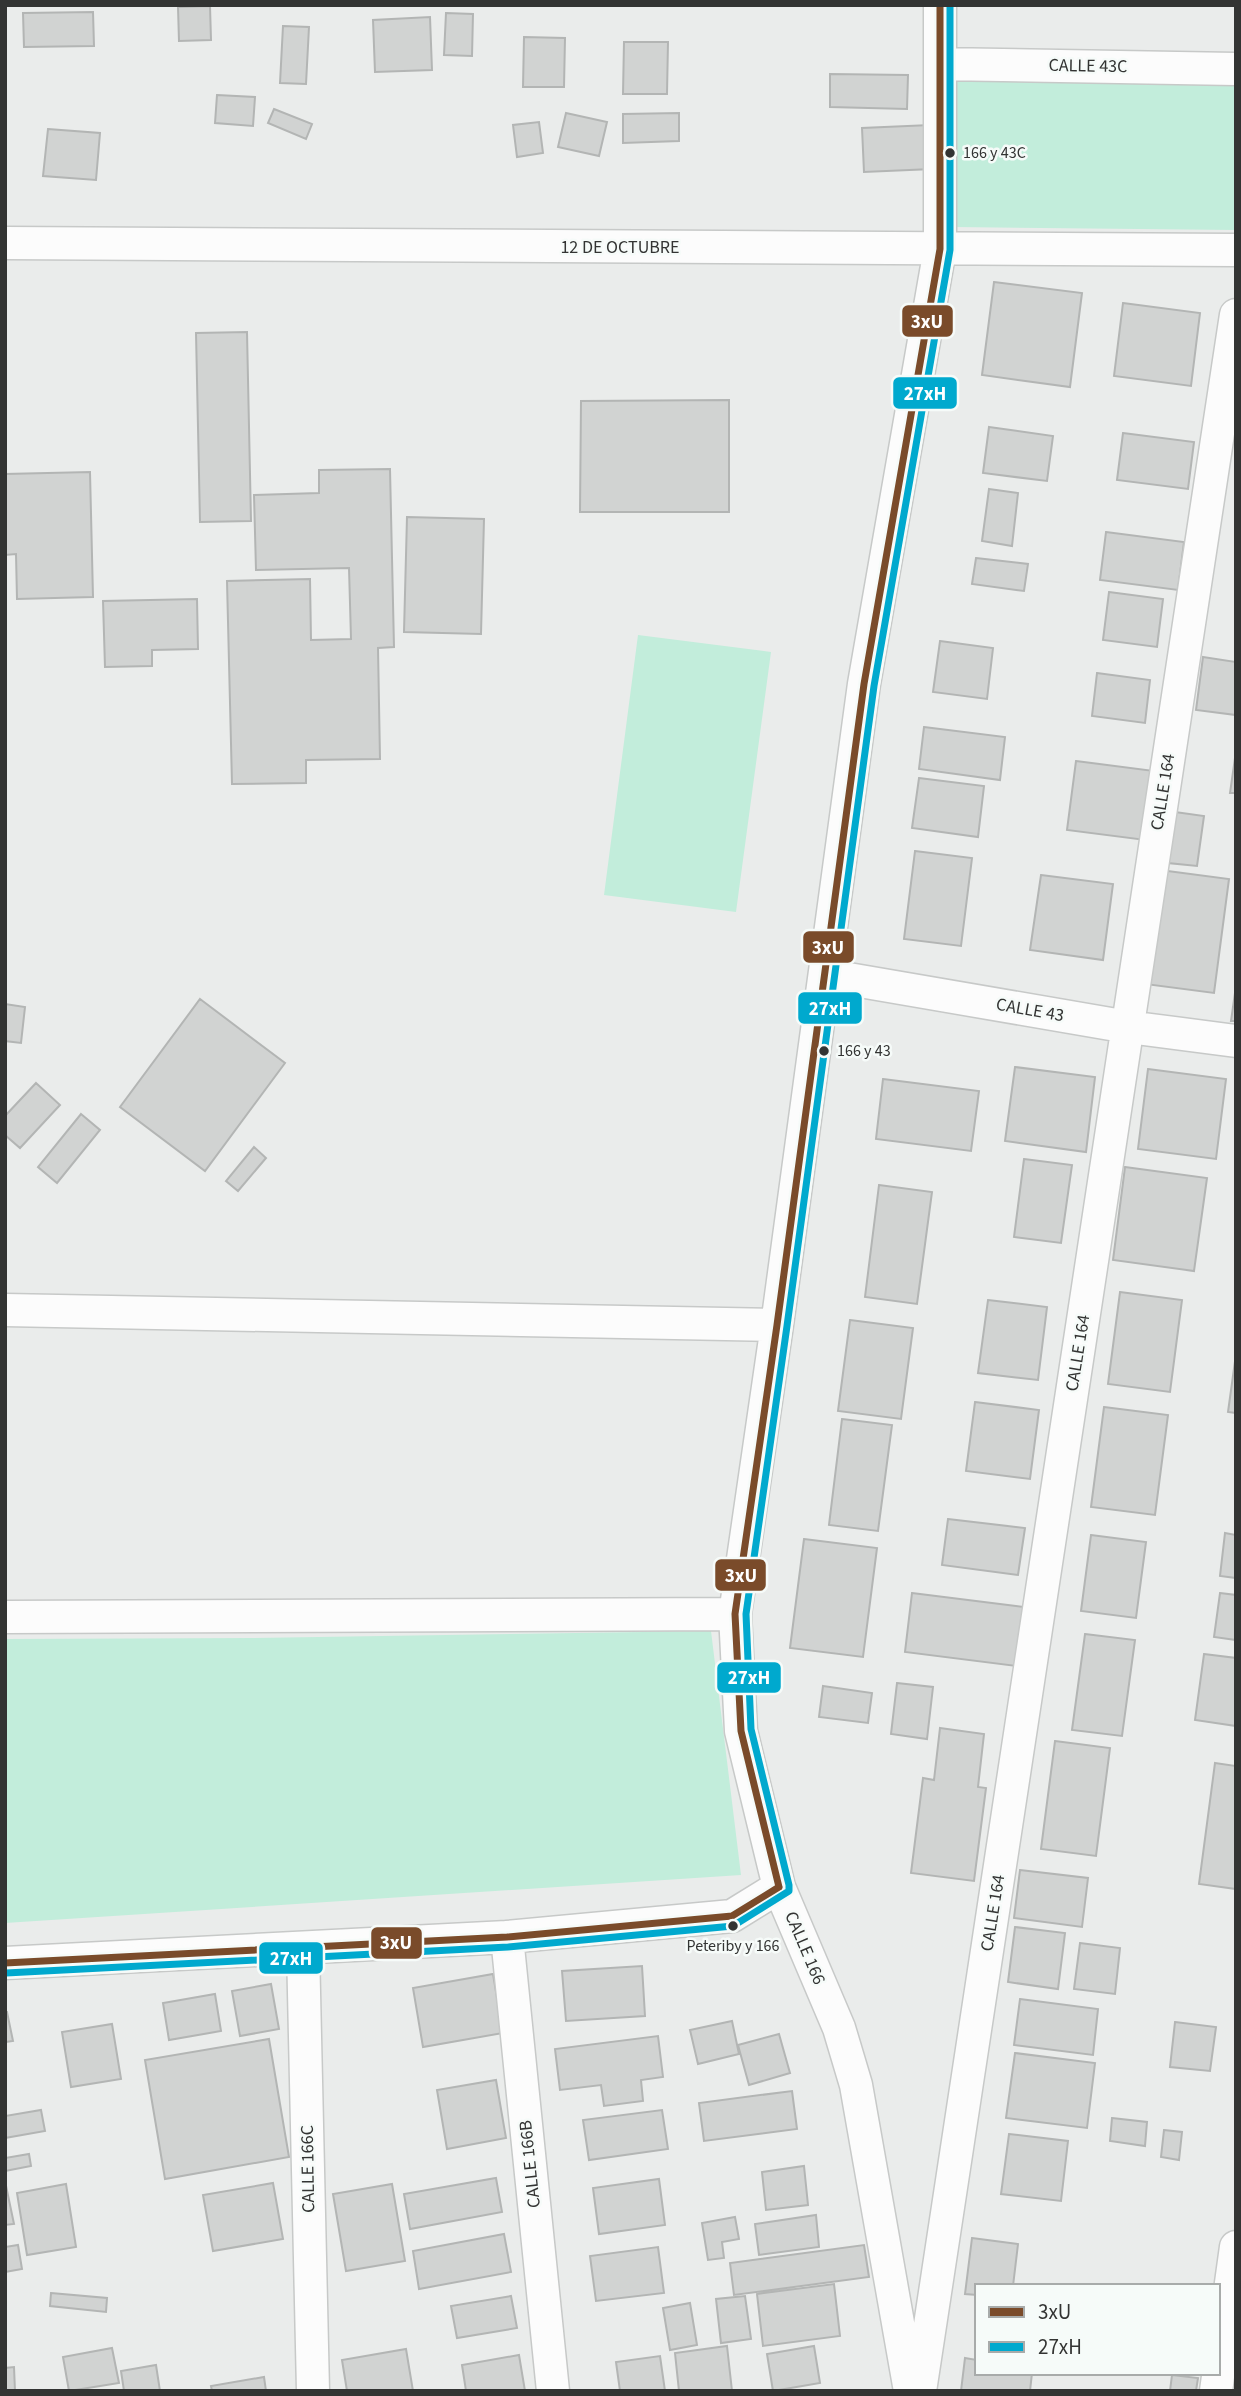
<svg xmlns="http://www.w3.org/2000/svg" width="1241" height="2396" font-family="'Source Sans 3',sans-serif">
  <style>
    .green { fill: #c2eddb }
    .building { fill: #d1d3d2; stroke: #b3b5b4; stroke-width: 2 }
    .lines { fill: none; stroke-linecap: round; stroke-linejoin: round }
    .minor-casing { stroke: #c7c9c8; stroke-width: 35 }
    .minor { stroke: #fcfcfc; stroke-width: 32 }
    .bus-1-casing { stroke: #f6fbf9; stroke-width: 12 }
    .bus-2-casing { stroke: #f6fbf9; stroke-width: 12 }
    .bus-1 { stroke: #7a4b2a; stroke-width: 7 }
    .bus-2 { stroke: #00a9ce; stroke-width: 7 }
    .bus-dot { fill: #333433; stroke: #f6fbf9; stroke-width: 2.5 }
    .labels { text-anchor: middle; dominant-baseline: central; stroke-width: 5; stroke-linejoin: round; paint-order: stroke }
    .bus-label { font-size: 16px; fill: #333433; stroke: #f6fbf9; text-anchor: start }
    .street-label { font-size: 18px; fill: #333433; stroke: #f6fbf9 }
    .line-badge { stroke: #f6fbf9; stroke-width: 2.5 }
    .badge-label { font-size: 19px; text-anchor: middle; font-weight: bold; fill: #fff }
  </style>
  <rect width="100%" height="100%" fill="#eaeceb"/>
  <path class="green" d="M952 75 1236 81V230L954 227Z
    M638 635 771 652 736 912 604 895Z
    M711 1631 741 1875 5 1923V1639L253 1638Z"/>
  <path class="building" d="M210 6 211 40 179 41 178 7Z
    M93 12 94 46 24 47 23 13Z
    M446 13 473 14 472 56 444 55Z
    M430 17 432 70 375 72 373 20Z
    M283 26 309 27 306 84 280 83Z
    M524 37 565 38 564 87H523Z
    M624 42H668L667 94H623Z
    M830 74 908 75 907 109 830 107Z
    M217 95 255 97 253 126 215 123Z
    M274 109 312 124 306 139 268 123Z
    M566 113 607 122 599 156 558 147Z
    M679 113V141L623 143V114Z
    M539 122 543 153 517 157 513 125Z
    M930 125 932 169 864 172 862 128Z
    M48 129 100 133 96 180 43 176Z
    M994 282 1082 293 1070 387 982 375Z
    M1123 303 1200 313 1191 386 1114 376Z
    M247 332 251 521 200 522 196 333Z
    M729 400V512H580L581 401Z
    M989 427 1053 436 1047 481 983 473Z
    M1123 433 1194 442 1188 489 1117 480Z
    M390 469 394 647 378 648 380 759 306 760V783L232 784 227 581 310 579 311 640 351 639 349 568 256 570 254 495 319 493V470Z
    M90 472 93 597 17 599 16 554 5 555V474Z
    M989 489 1018 493 1012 546 982 541Z
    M407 517 484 519 481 634 404 632Z
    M1106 532 1184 542 1178 590 1100 580Z
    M976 558 1028 564 1024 591 972 584Z
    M1109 592 1163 599 1157 647 1103 640Z
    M197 599 198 649 152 650V666L105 667 103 601Z
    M940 641 993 648 987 699 933 692Z
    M1203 657 1236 662V715L1196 710Z
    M1097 673 1150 680 1145 723 1092 716Z
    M924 727 1005 737 1000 780 919 769Z
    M1236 751V793H1230Z
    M1076 761 1162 772 1153 841 1067 830Z
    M919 778 984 786 978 837 912 828Z
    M1175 812 1204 816 1197 866 1168 863Z
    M915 851 972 858 961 946 904 939Z
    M1160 870 1229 879 1214 993 1145 984Z
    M1041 875 1113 884 1103 960 1030 950Z
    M1236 986V1021H1231Z
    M200 999 285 1063 205 1171 120 1107Z
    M5 1004 25 1007 21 1043 5 1041Z
    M1015 1067 1095 1077 1086 1152 1005 1141Z
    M1148 1069 1226 1079 1216 1159 1138 1149Z
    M883 1079 979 1091 971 1151 876 1139Z
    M36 1083 60 1105 20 1148 5 1135V1116Z
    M81 1114 100 1130 57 1183 38 1167Z
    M254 1147 266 1158 238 1191 226 1181Z
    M1024 1159 1072 1165 1061 1243 1014 1237Z
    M1125 1167 1207 1178 1194 1271 1113 1260Z
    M879 1185 932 1192 917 1304 865 1297Z
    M1120 1292 1182 1300 1170 1392 1108 1384Z
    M988 1300 1047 1307 1038 1380 978 1373Z
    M850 1320 913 1328 901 1419 838 1411Z
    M1236 1354V1413L1228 1412Z
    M975 1402 1039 1410 1030 1479 966 1471Z
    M1104 1407 1168 1415 1155 1515 1091 1507Z
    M842 1419 892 1425 878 1531 829 1525Z
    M948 1519 1025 1528 1018 1575 942 1565Z
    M1225 1533 1236 1535V1578L1220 1576Z
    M1091 1535 1146 1542 1136 1618 1081 1611Z
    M804 1539 877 1548 863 1657 790 1648Z
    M912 1593 1024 1607 1016 1666 905 1652Z
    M1220 1593 1236 1595V1640L1214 1637Z
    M1085 1634 1135 1640 1122 1736 1072 1730Z
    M1204 1654 1236 1658V1726L1195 1720Z
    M897 1683 933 1687 927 1739 891 1734Z
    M823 1686 872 1693 868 1723 819 1717Z
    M940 1728 984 1734 978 1787 986 1788 974 1881 911 1873 923 1778 934 1780Z
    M1055 1741 1110 1748 1096 1856 1041 1849Z
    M1215 1763 1236 1766V1889L1199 1884Z
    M1020 1870 1088 1878 1082 1927 1014 1918Z
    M1015 1927 1065 1933 1058 1989 1008 1982Z
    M1080 1943 1120 1948 1115 1994 1074 1989Z
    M642 1966 645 2016 566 2021 562 1971Z
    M493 1974 503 2033 423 2047 413 1988Z
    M271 1984 279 2029 240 2036 232 1991Z
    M215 1994 221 2031 169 2040 163 2003Z
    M1020 1999 1098 2009 1093 2055 1014 2045Z
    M5 2012H7L13 2041 5 2042Z
    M732 2021 739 2054 698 2064 690 2030Z
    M1175 2022 1216 2027 1210 2071 1170 2067Z
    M112 2024 121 2079 71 2087 62 2032Z
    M779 2034 790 2073 749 2085 738 2045Z
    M658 2036 663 2077 641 2080 643 2101 604 2106 601 2085 560 2090 555 2049Z
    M269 2039 289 2157 165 2179 145 2060Z
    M1015 2053 1095 2063 1087 2128 1006 2118Z
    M496 2080 506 2138 447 2149 437 2090Z
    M792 2091 797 2129 704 2141 699 2103Z
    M41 2110 45 2131 5 2138V2116Z
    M662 2110 668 2149 589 2160 583 2120Z
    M1112 2118 1147 2122 1145 2146 1110 2141Z
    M1164 2130 1182 2132 1179 2160 1161 2157Z
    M1009 2134 1068 2141 1061 2201 1001 2194Z
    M29 2154 31 2166 5 2171V2158Z
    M804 2166 808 2205 766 2210 762 2172Z
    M496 2178 502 2212 410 2229 404 2194Z
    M659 2179 665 2225 599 2234 593 2188Z
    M5 2181 14 2224 5 2225Z
    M273 2183 283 2239 213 2251 203 2195Z
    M66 2184 76 2247 27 2255 17 2193Z
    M392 2184 405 2261 346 2271 333 2194Z
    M816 2215 819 2247 759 2255 755 2224Z
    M735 2217 739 2239 722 2242 724 2258 708 2260 702 2223Z
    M504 2234 511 2272 419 2289 413 2251Z
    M972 2238 1018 2244 1013 2286H977V2295L965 2294Z
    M18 2245 22 2269 5 2272V2247Z
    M864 2245 869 2277 734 2295 730 2263Z
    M658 2247 664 2293 596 2301 590 2256Z
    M834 2284 840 2336 763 2346 757 2294Z
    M51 2293 107 2298 106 2312 50 2306Z
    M511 2296 517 2328 457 2338 451 2306Z
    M745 2296 751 2339 721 2343 716 2299Z
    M690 2303 697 2345 670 2350 663 2308Z
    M727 2346 732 2391H679L675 2353Z
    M814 2346 820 2383 773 2391 767 2354Z
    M112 2348 119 2383 69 2391 63 2357Z
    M406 2349 413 2391H347L342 2360Z
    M519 2355 525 2391H466L462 2365Z
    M660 2356 665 2391H620L616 2362Z
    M965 2358 977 2360V2373H1032L1030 2391H961Z
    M156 2365 160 2391H124L121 2371Z
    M14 2367 15 2391H5V2368Z
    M1172 2375 1198 2378 1196 2391H1170Z
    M264 2377 266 2391H212L211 2386Z"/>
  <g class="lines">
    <defs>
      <path id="minor" d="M940 64 1236 69
        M5 243 1236 250
        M825 975 1128 1027 1236 1041
        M5 1310 777 1325
        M5 1617 735 1614
        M507 1937 553 2391
        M303 1948 313 2391
        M5 1963 507 1937 732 1916 779 1887
        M910 2391 856 2085 839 2028 779 1887 741 1731 735 1614 777 1325 864 684 940 249V5
        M920 2391 1236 315
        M1216 2391 1236 2247"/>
    </defs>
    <use href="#minor" class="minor-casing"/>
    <use href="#minor" class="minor"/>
    <defs>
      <path id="bus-1" d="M779 1887 741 1731 735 1614 777 1325 864 684 940 249V5
        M5 1963 507 1937 732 1916 779 1887"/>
      <path id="bus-2" d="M6 1973 508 1947 733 1926 789 1891V1885L751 1729 746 1614 787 1326 874 686 950 250V5"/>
    </defs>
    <use href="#bus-1" class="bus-1-casing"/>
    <use href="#bus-2" class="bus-2-casing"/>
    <use href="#bus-1" class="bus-1"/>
    <use href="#bus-2" class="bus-2"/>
  </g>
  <g class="bus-dot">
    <circle cx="950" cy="153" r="6"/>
    <circle cx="824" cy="1051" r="6"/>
    <circle cx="733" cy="1926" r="6"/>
  </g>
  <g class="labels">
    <g class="bus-label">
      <text x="963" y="153">166 y 43C</text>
      <text x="837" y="1051">166 y 43</text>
      <text x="733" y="1946" text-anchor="middle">Peteriby y 166</text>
    </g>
    <g class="street-label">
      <text transform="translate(1088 66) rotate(1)">CALLE 43C</text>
      <text x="620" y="247">12 DE OCTUBRE</text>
      <text transform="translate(1163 792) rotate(-81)">CALLE 164</text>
      <text transform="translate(1030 1010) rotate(10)">CALLE 43</text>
      <text transform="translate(1078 1353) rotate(-81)">CALLE 164</text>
      <text transform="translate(993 1913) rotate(-81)">CALLE 164</text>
      <text transform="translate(805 1948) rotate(67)">CALLE 166</text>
      <text transform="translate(530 2164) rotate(-96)">CALLE 166B</text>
      <text transform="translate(308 2169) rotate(-91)">CALLE 166C</text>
    </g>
  </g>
  <g class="line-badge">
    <rect x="901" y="304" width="53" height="34" rx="7" fill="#7a4b2a"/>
    <rect x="892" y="376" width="66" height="34" rx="7" fill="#00a9ce"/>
    <rect x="802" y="930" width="53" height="34" rx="7" fill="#7a4b2a"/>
    <rect x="797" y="991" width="66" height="34" rx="7" fill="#00a9ce"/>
    <rect x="714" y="1558" width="53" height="34" rx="7" fill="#7a4b2a"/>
    <rect x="716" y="1661" width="66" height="33" rx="7" fill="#00a9ce"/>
    <rect x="370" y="1926" width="53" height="34" rx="7" fill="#7a4b2a"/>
    <rect x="258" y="1941" width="66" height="34" rx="7" fill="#00a9ce"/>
  </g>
  <g class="badge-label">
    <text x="927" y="328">3xU</text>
    <text x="925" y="400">27xH</text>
    <text x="828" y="954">3xU</text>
    <text x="830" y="1015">27xH</text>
    <text x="741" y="1582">3xU</text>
    <text x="749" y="1684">27xH</text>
    <text x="396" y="1949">3xU</text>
    <text x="291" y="1965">27xH</text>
  </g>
  <rect width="1241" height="2396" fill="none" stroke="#333433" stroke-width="14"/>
  <rect x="975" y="2284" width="245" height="91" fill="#f6fbf9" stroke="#a8abaa" stroke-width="2"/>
  <rect x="989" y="2307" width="35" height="10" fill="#7a4b2a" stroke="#a8abaa" stroke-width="2"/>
  <text x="1038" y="2319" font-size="21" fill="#333433">3xU</text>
  <rect x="989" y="2342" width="35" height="10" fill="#00a9ce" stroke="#a8abaa" stroke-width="2"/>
  <text x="1038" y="2354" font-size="21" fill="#333433">27xH</text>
</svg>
